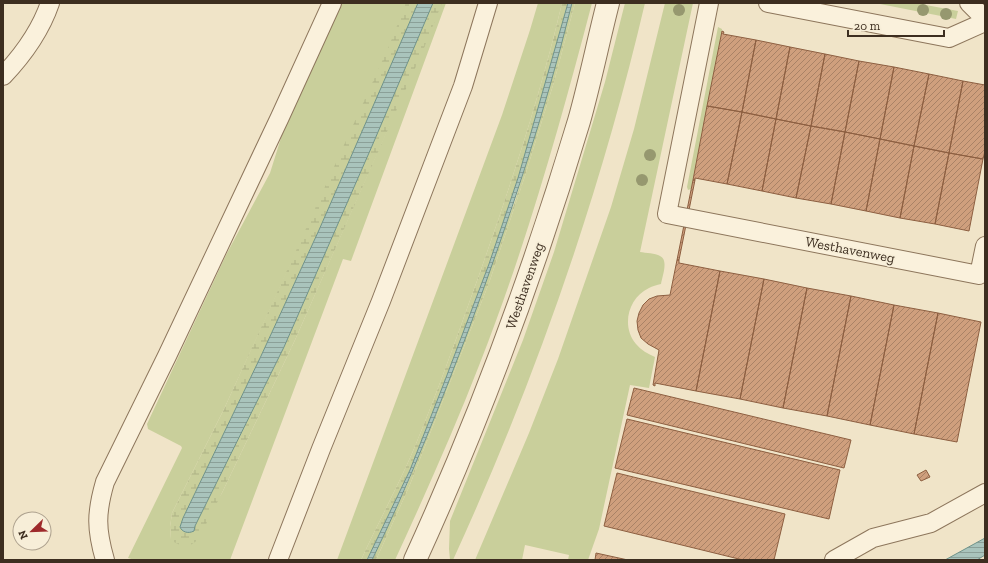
<svg xmlns="http://www.w3.org/2000/svg" width="988" height="563" font-family="'Zilla Slab',serif">
  <style>
    .green { fill: #c9cf9b }
    .wetland { fill: url(#wetland-marsh) }
    .water { fill: url(#water-rules); stroke: #6f938a }
    .building { fill: url(#building-hatch); stroke: #8d5f41 }
    .lines { fill: none; stroke-linecap: round; stroke-linejoin: round }
    .service-casing { stroke: #8d765c; stroke-width: 20 }
    .tertiary-casing { stroke: #8d765c; stroke-width: 24 }
    .service { stroke: #faf1dc; stroke-width: 18 }
    .tertiary { stroke: #faf1dc; stroke-width: 22 }
    .tree { fill: #96986f }
    .labels { text-anchor: middle; dominant-baseline: central; stroke-width: 3.5; stroke-linejoin: round; paint-order: stroke }
    .street-label { font-size: 14px; fill: #3d2e20; stroke: #f7eed8 }
  </style>
  <defs>
    <pattern id="wetland-marsh" width="20" height="14" patternUnits="userSpaceOnUse"><rect width="20" height="14" fill="#c9cf9b"/><path d="M1 5h8M5 5V1M11 12h8M15 12V8" fill="none" stroke="#aeb285"/></pattern>
    <pattern id="water-rules" width="6" height="5" patternUnits="userSpaceOnUse"><rect width="6" height="5" fill="#a9c4bc"/><path d="M0 2.5h6" fill="none" stroke="#8ba098"/></pattern>
    <pattern id="building-hatch" width="6" height="6" patternUnits="userSpaceOnUse"><rect width="6" height="6" fill="#cf9f7d"/><path d="M-1 1l2-2M0 6l6-6M5 7l2-2" fill="none" stroke="#a98266"/></pattern>
  </defs>
  <rect width="100%" height="100%" fill="#f0e4c8"/>
  <path class="green" d="M338 3H418L371 112 364 104 224 409 172 513 170 527 171 539 221 495 295 340 389 126 433 3H446L351 261 343 259 230 560H135L128 558 182 448 181 446 148 429 147 424 226 255 270 173 286 122Z
    M538 3H562C540 97 510 187 478 278 457 336 437 394 413 451 397 488 378 523 361 560H337L502 115 530 30Z
    M575 3H592C560 125 526 246 480 363 454 430 425 495 395 560H376L409 487 489 283 524 179 554 82Z
    M625 3H645C600 195 535 381 453 560H450L449 549 450 521 523 340 554 252 605 82Z
    M665 3H693L640 252C646 253 655 253 660 256 669 260 662 277 661 284 657 285 652 286 649 288 628 298 621 326 636 344 641 350 648 354 655 357L649 388 630 385 599 529 588 560H568L569 555 525 545 522 560H475L529 433 558 359 611 207 634 129Z
    M875 3H915L958 11 956 19Z
    M718 27 722 29V31L693 180 691 189 688 190 687 187Z"/>
  <path class="wetland" d="M406 3H418L319 230 261 356 183 518 182 530 187 533 194 530 195 526 284 347 372 146 433 3H442L424 48 295 340 221 495 198 540 189 546 180 545 172 541 171 539 170 527 172 513 224 409 389 46Z
    M562 3H568L564 21 518 178 489 264 444 383 410 470 367 560H361C378 523 397 488 413 451 437 394 457 336 478 278 510 187 540 97 562 3Z
    M572 3H575L554 82 524 179 489 283 409 487 376 560H372L407 485 435 417 515 201 545 103Z"/>
  <path class="water" d="M418 3H433L372 146 284 347 195 526 194 531C188 534 182 532 180 527L183 518 261 356 319 230Z
    M568 3H572C545 113 509 220 470 326 440 405 409 484 372 560H367L410 470 444 383 489 264 518 178Z
    M985 538V555L977 560H945Z"/>
  <path class="building" d="M722 31 724 32 723 34 756 40 742 112 707 106Z
    M756 40 790 47 776 119 742 112Z
    M790 47 825 54 811 126 776 119Z
    M825 54 859 61 845 132 811 126Z
    M859 61 894 67 880 139 845 132Z
    M894 67 929 74 914 146 880 139Z
    M929 74 963 81 949 153 914 146Z
    M963 81 985 85V151L983 159 949 153Z
    M707 106 742 112 727 184 695 178V180H693Z
    M742 112 776 119 762 191 727 184Z
    M776 119 811 126 796 198 762 191Z
    M811 126 845 132 831 204 796 198Z
    M845 132 880 139 866 211 831 204Z
    M880 139 914 146 900 218 866 211Z
    M914 146 949 153 935 224 900 218Z
    M949 153 983 159 969 231 935 224Z
    M693 180H695L679 260H677Z
    M677 260H679V263L720 271 696 391 655 383V386L653 385 659 350 648 344 641 338 638 330 637 321 639 313 643 305 649 299 657 296 670 295Z
    M720 271 764 279 740 399 696 391Z
    M764 279 807 288 783 408 740 399Z
    M807 288 851 296 827 416 783 408Z
    M851 296 894 305 870 425 827 416Z
    M894 305 938 313 914 434 870 425Z
    M938 313 981 322 957 442 914 434Z
    M634 388 851 440 844 468 627 415Z
    M627 419 840 470 829 519 615 468Z
    M926 470 930 477 921 481 917 475Z
    M617 473 785 514 774 560H743L604 526Z
    M596 553 628 560H595Z"/>
  <g class="lines">
    <defs>
      <path id="service" d="M709 3 667 214 979 275 985 246
        M768 3 949 38 985 22
        M969 3 985 19
        M3 76C24 54 40 32 50 3
        M105 560C96 529 96 513 105 482L167 356 280 117 332 3
        M278 560 321 449 381 301 463 86 488 3
        M834 560 873 538 931 523 985 493"/>
      <path id="tertiary" d="M415 560C480 418 534 271 579 121 590 82 598 42 608 3"/>
    </defs>
    <use href="#service" class="service-casing"/>
    <use href="#tertiary" class="tertiary-casing"/>
    <use href="#service" class="service"/>
    <use href="#tertiary" class="tertiary"/>
  </g>
  <g class="tree">
    <circle cx="679" cy="10" r="6"/>
    <circle cx="923" cy="10" r="6"/>
    <circle cx="946" cy="14" r="6"/>
    <circle cx="650" cy="155" r="6"/>
    <circle cx="642" cy="180" r="6"/>
  </g>
  <g class="labels">
    <g class="street-label">
      <text transform="translate(850 250) rotate(11)">Westhavenweg</text>
      <text transform="translate(525 286) rotate(-71)">Westhavenweg</text>
    </g>
  </g>
  <rect width="988" height="563" fill="none" stroke="#3d2e20" stroke-width="8"/>
  <g transform="translate(32 531) rotate(247)"><circle r="19" fill="#f7eed8" stroke="#ada18e"/>
  <path d="M0-3L7 15L0 10L-7 15Z" fill="#9e2a2b"/>
  <text y="-6" font-size="11" font-weight="bold" text-anchor="middle" fill="#3d2e20">N</text>
  </g>
  <path d="M848 30v6h96v-6" fill="none" stroke="#3d2e20" stroke-width="2"/>
  <text x="854" y="30" font-size="12" fill="#3d2e20" stroke="#f7eed8" stroke-width="3" paint-order="stroke">20 m</text>
</svg>
